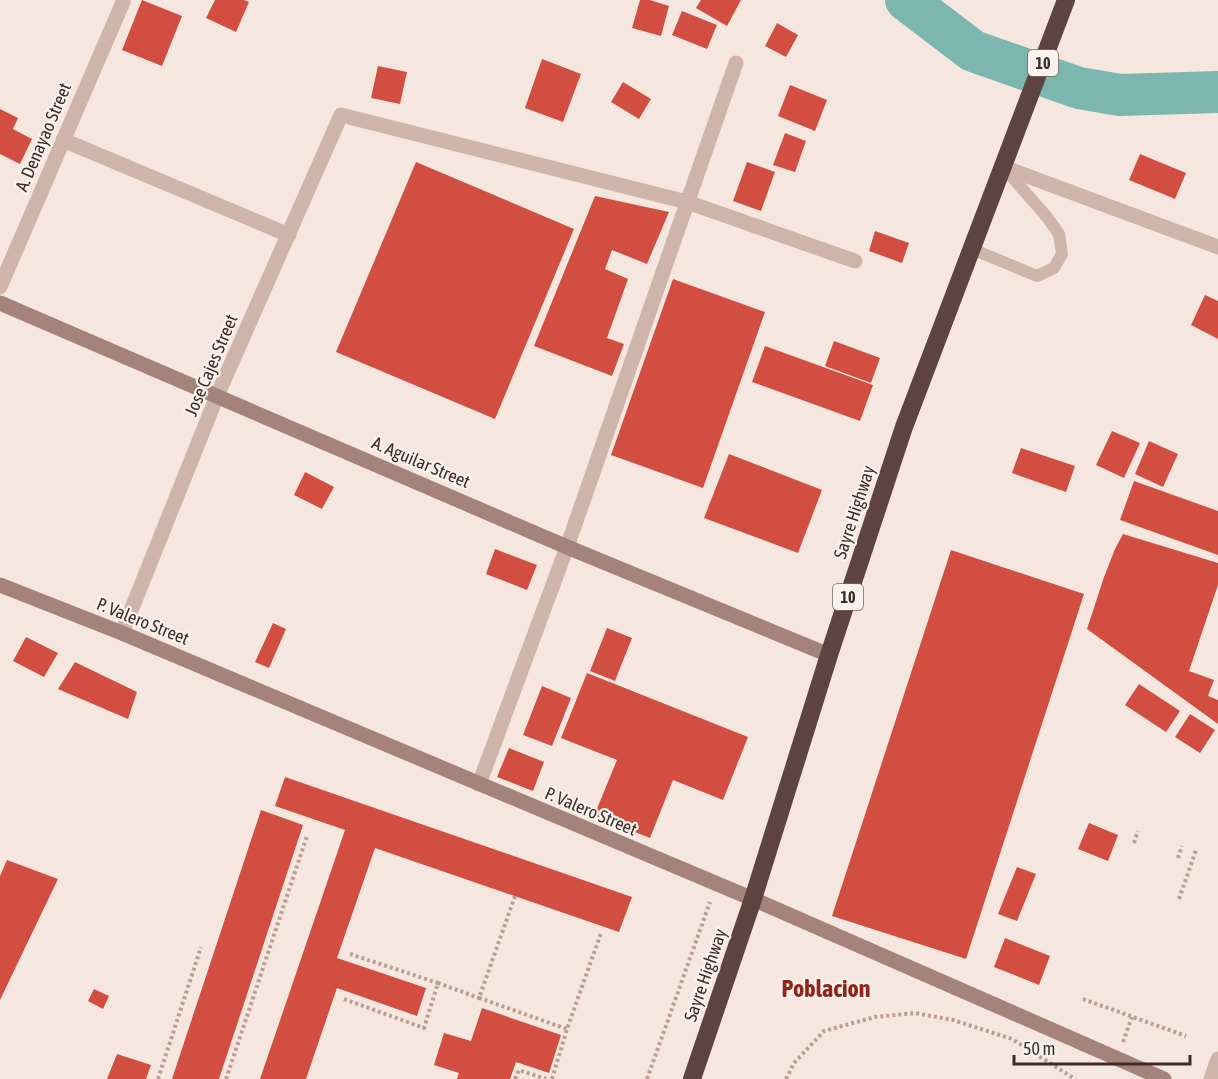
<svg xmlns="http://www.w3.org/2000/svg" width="1218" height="1079" font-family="'Asap Condensed',sans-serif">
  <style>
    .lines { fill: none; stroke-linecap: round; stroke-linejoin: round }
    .river { stroke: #7bb6af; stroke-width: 42 }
    .building { fill: #d14e41 }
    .path { stroke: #bb9e93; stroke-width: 4; stroke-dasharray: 3 3; stroke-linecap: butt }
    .lane { stroke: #cfb5a9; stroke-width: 12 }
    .street { stroke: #cfb5a9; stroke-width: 15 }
    .secondary { stroke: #a3837a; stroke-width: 15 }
    .highway { stroke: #5e4440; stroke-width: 18 }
    .labels { text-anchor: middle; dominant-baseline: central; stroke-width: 4.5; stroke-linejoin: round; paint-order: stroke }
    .shield { fill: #fcf2ed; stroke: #766764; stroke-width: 1.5 }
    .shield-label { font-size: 16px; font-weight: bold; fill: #3c2c2a }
    .street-label { font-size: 18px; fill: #3c2c2a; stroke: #fcf2ed }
    .district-label { font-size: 24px; font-weight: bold; fill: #93241a; stroke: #fcf2ed }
  </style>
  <rect width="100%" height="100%" fill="#f5e7df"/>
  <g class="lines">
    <path class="river" d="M906 0 973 51 1079 88 1120 95 1218 92"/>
  </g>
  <path class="building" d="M142 0 182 16 162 66 122 50Z
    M215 0H244L249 2 236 32 206 18Z
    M640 0H650L669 6 661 36 632 28Z
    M701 0H741L727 26 696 8Z
    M682 11 717 25 707 49 672 35Z
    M777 23 798 35 786 57 765 46Z
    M542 59 581 74 563 122 525 108Z
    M378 66 407 72 400 104 371 98Z
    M623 82 651 99 639 119 611 102Z
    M790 85 827 100 815 131 778 116Z
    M0 109 18 118 13 129 32 139 20 164 0 154Z
    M785 133 806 141 795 172 773 165Z
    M1140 154 1186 173 1175 199 1129 180Z
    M416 162 574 229 495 419 336 352Z
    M747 162 775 172 761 211 733 201Z
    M595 196 669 212 647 264 612 250 605 269 628 279 607 338 624 344 612 376 534 346Z
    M875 231 909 243 902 263 869 251Z
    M673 279 765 312 703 488 611 455Z
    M1205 295 1218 301V339L1191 325Z
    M834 341 880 358 871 383 825 366Z
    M765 346 873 385 860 421 752 382Z
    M1112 431 1140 443 1124 478 1096 465Z
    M1149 441 1178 454 1163 487 1135 474Z
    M1021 448 1075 466 1066 492 1012 473Z
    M729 454 822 490 798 553 704 518Z
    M305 472 334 487 322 509 294 495Z
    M1134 481 1218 511V555L1120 520Z
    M1123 534 1218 563V585L1189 671 1214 680 1208 696 1218 700V724L1087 629 1104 577 1115 549Z
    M495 549 537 565 527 590 486 574Z
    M951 550 1084 594 966 959 832 916Z
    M273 623 286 629 269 668 255 662Z
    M607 628 632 638 615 681 590 671Z
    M26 637 58 653 44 677 13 661Z
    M75 662 137 692 128 719 58 689Z
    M587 673 748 737 723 800 673 780 650 838 594 816 617 760 561 738Z
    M1139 684 1180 711 1166 732 1125 705Z
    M542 686 571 698 552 746 523 735Z
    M1190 714 1215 730 1200 753 1175 737Z
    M509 748 544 762 533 791 497 777Z
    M285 777 632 897 619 932 375 848 337 958 426 988 417 1016 337 988 306 1079H260L345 830 275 806Z
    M261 810 303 825 219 1079H172Z
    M1089 823 1118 835 1108 861 1078 849Z
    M7 860 58 879 0 1000V876Z
    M1017 867 1036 874 1017 921 998 914Z
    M1005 938 1050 956 1039 985 994 967Z
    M94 989 109 996 103 1009 88 1001Z
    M482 1008 561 1035 549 1073 516 1062 510 1079H457L459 1073 434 1065 444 1033 471 1041Z
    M117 1054 151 1065 146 1079H107Z"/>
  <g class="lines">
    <path class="path" d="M1134 843 1138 831
      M1178 858 1182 846
      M515 896 479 998 567 1029
      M1179 899 1196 850
      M350 954 438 983
      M344 999 424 1028 438 983 479 998
      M1083 999 1186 1036
      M1123 1042 1132 1017
      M158 1079 201 947
      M226 1079 307 836
      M515 1079 519 1070 546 1079
      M552 1079 567 1029 601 933
      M647 1079 710 902
      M786 1079 794 1063 824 1031 875 1017 915 1013 953 1020 1012 1039 1075 1079"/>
    <path class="lane" d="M972 249 1037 276 1054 268 1062 254 1059 234 1047 217 1004 168"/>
    <path class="street" d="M63 140 289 235
      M1003 167 1218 247
      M0 287 123 2
      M122 633 217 396 341 115 687 202 855 261
      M479 784 567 547 736 63
      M1211 1079 1218 1059"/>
    <path class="secondary" d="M0 303 567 547 829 655
      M0 585 122 633 753 899 1164 1079"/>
    <path class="highway" d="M692 1079 753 899 829 655 904 427 1066 0"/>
  </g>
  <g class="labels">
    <g class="shield">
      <rect x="1028" y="50" width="30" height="26" rx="4.5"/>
      <rect x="833" y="584" width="30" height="26" rx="4.5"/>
    </g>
    <g class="shield-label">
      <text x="1043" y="63">10</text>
      <text x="848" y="597">10</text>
    </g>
    <g class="street-label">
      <text transform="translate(43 137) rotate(-67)">A. Denayao Street</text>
      <text transform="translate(211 365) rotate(-67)">Jose Cajes Street</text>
      <text transform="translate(421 462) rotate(23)">A. Aguilar Street</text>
      <text transform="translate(854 512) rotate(-72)">Sayre Highway</text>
      <text transform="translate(143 621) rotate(22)">P. Valero Street</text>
      <text transform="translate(591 811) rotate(23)">P. Valero Street</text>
      <text transform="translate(705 975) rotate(-71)">Sayre Highway</text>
    </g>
    <g class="district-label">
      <text x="826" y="988">Poblacion</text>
    </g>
  </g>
  <path d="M1014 1055v9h176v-9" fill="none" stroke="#3c2c2a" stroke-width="3"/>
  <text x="1023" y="1055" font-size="18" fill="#3c2c2a" stroke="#fcf2ed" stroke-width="4.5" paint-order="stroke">50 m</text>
</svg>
